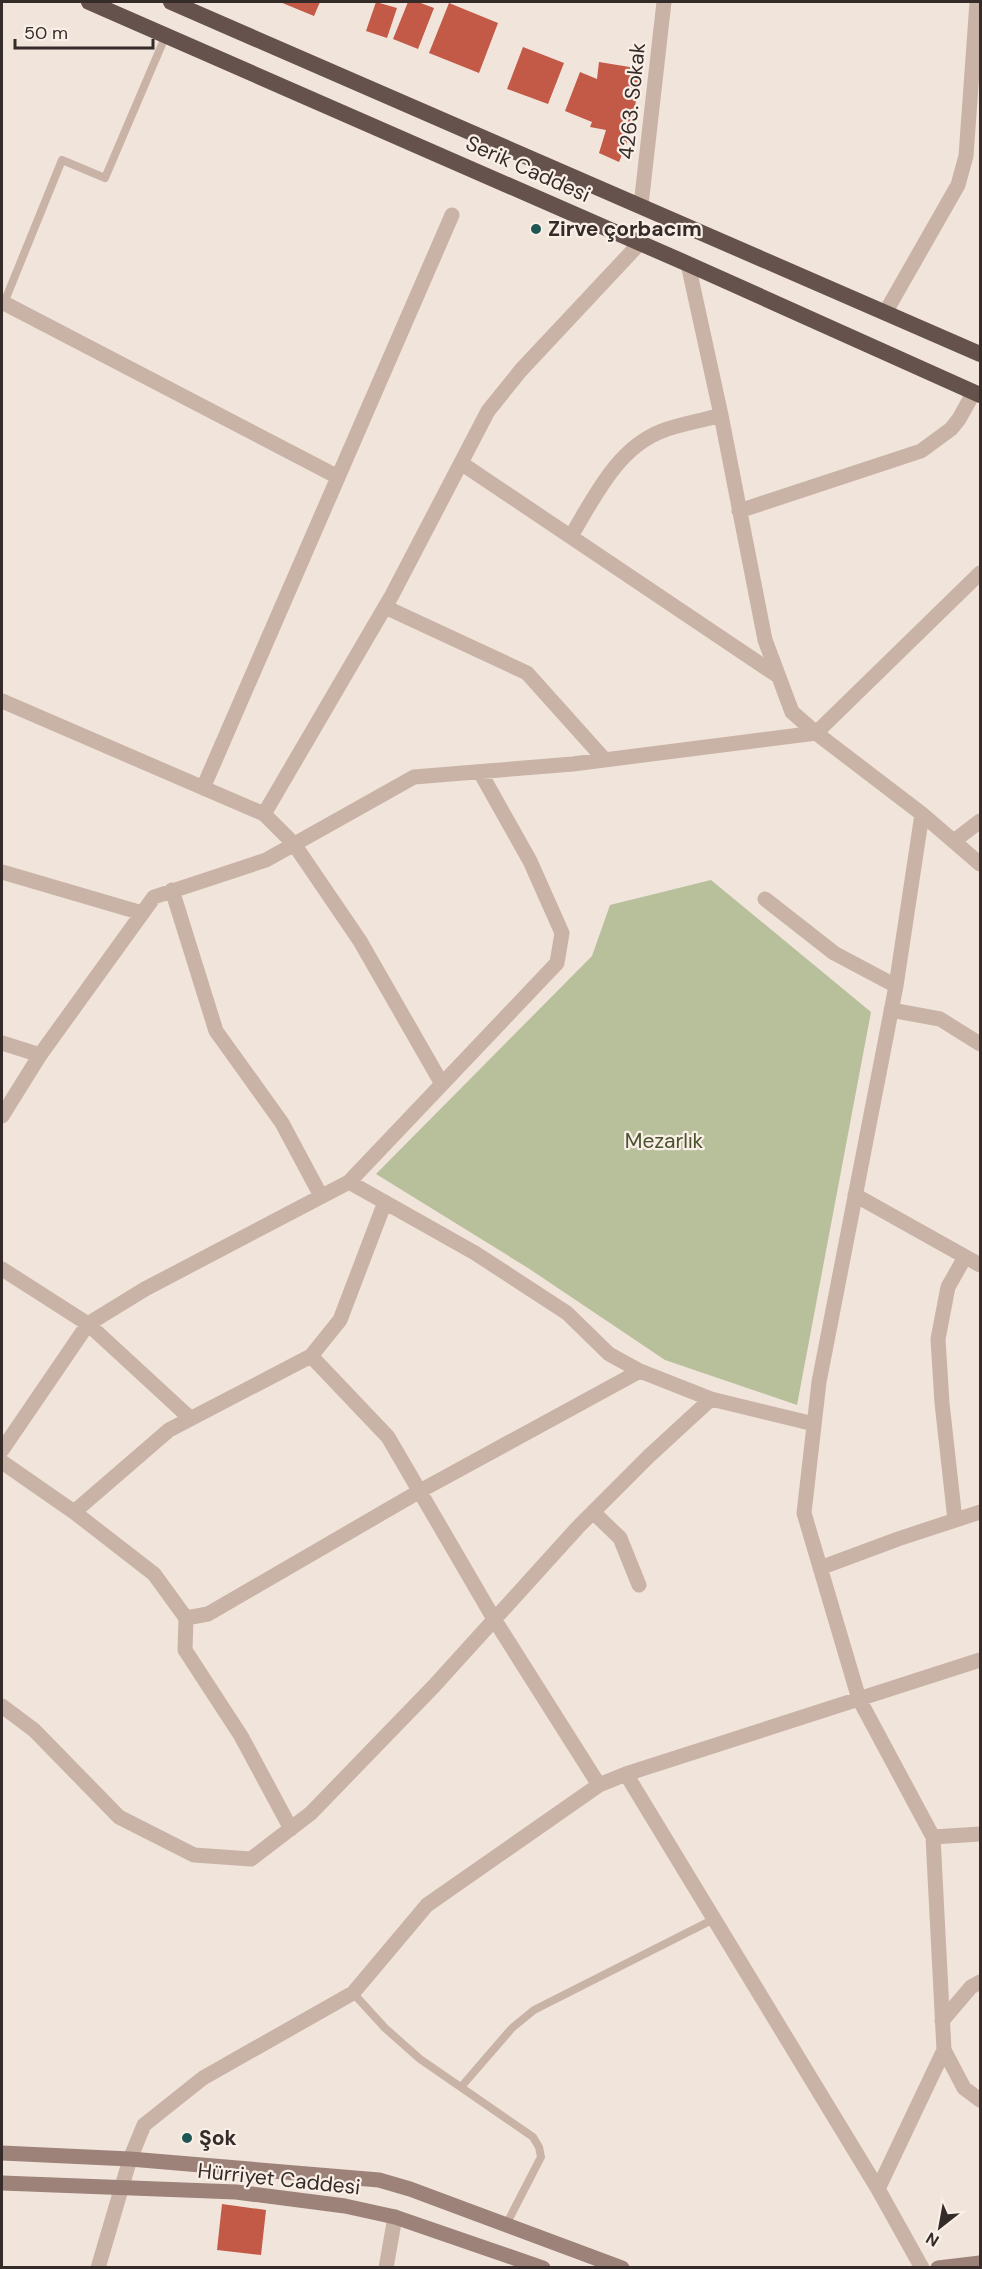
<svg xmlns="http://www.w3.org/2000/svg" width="982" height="2269" font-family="'DM Sans',sans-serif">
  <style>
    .green { fill: #b7c09b }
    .building { fill: #c35947 }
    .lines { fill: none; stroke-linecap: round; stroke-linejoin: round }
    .service { stroke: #c9b3a7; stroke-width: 8 }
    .minor { stroke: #c9b3a7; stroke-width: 15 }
    .tertiary { stroke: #c9b3a7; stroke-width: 15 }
    .secondary { stroke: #9c8279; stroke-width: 15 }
    .trunk { stroke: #66524c; stroke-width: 16 }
    .poi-dot { fill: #1e5654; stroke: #f9efe7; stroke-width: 2 }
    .labels { text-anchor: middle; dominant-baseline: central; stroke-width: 4.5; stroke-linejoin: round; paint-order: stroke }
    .street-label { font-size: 21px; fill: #352b28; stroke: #f9efe7 }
    .poi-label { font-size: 21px; font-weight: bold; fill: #352b28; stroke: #f9efe7; text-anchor: start }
    .park-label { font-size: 21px; fill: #49532c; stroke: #f9efe7 }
  </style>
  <rect width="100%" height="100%" fill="#f1e4db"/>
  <path class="green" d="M711 880 871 1012 797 1405 665 1360 528 1268 376 1174 592 956 610 905Z"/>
  <path class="building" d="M280 2H320L314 16Z
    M376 2 397 8 387 38 366 31Z
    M408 2H418L434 8 418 49 393 39Z
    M449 3 498 23 479 73 429 53Z
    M523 47 564 63 548 104 507 89Z
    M599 62 642 69 629 138 619 162 599 153 606 130 590 127 592 122 565 111 580 72 597 79Z
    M222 2204 266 2210 261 2255 217 2250Z"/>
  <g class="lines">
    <path class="service" d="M4 303 62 160 105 178 166 35
      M353 1993 385 2028 420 2059 533 2137 539 2147 541 2157 506 2225
      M461 2087 512 2028 534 2010 714 1919"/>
    <path class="minor" d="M688 264 721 415 765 640 792 712 816 733 922 814 980 864
      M2 302 338 477
      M885 313 958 185 966 156 977 2
      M461 463 778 676
      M739 511 921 451 951 429 959 419 974 392
      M571 536C594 498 617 448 662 431 680 424 701 421 721 415
      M385 607 527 673 605 760
      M2 701 264 814 294 844 360 941 442 1084
      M203 788 452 215
      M264 814 392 595 488 411 521 370 640 243
      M954 841 980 821
      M2 872 142 913
      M172 890 216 1031 282 1123 321 1196
      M765 899 834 953 896 986
      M891 1010 940 1019 980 1044
      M2 1043 40 1055
      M2 1116 40 1055 154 897 266 860 414 777 573 764 816 733 980 573
      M349 1182 475 1253 567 1313 609 1354 640 1371 711 1399 814 1424
      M855 1195 980 1265
      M2 1269 88 1324 190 1418
      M311 1356 388 1437 494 1619 599 1785
      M2 1450 88 1324 145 1289 349 1182 557 963 562 933 530 861 480 772
      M2 1462 74 1512 154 1574 186 1618 185 1650 241 1736 291 1829
      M74 1512 169 1430 311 1356 340 1320 385 1202
      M593 1512 620 1538 639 1585
      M955 1520 942 1403 938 1339 948 1287 965 1257
      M820 1568 898 1539 980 1512
      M186 1618 208 1614 420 1491 640 1371
      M2 1706 34 1730 119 1817 194 1855 251 1859 311 1813 434 1686 579 1526 649 1456 711 1399
      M626 1774 878 2189 922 2268
      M933 1837 980 1834
      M942 2021 971 1987 980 1982
      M944 2050 964 2088 980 2100
      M878 2189 944 2050 933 1837 859 1699 804 1513 819 1382 896 986 922 814
      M98 2268 130 2159 144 2125 203 2078 353 1993 427 1905 599 1785 626 1774 980 1660
      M386 2268 395 2217"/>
    <path class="tertiary" d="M641 205 664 2"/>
    <path class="secondary" d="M2 2153 130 2159 379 2180 410 2189 622 2268
      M2 2183 236 2192 345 2206 395 2217 543 2268
      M938 2268 980 2263"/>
    <path class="trunk" d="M89 2 688 264 980 395
      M171 2 980 354"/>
  </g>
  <g class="poi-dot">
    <circle cx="536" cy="229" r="6"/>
    <circle cx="187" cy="2138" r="6"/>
  </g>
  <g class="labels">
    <g class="street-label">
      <text transform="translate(632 101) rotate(-84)">4263. Sokak</text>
      <text transform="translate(528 169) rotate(24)">Serik Caddesi</text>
      <text transform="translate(279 2179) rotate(6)">Hürriyet Caddesi</text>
    </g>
    <g class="poi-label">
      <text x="548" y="229">Zirve çorbacım</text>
      <text x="199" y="2138">Şok</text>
    </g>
    <g class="park-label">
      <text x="664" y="1141">Mezarlık</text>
    </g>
  </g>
  <rect width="982" height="2269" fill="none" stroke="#352b28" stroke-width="6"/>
  <g transform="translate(940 2227) rotate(211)" stroke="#f9efe7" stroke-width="4.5" paint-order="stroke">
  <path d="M0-4.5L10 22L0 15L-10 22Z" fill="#352b28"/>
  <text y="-9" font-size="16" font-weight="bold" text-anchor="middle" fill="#352b28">N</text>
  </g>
  <path d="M15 39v9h138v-9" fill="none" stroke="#352b28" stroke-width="3"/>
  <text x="24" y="39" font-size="18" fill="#352b28" stroke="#f9efe7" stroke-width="4.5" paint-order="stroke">50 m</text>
</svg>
